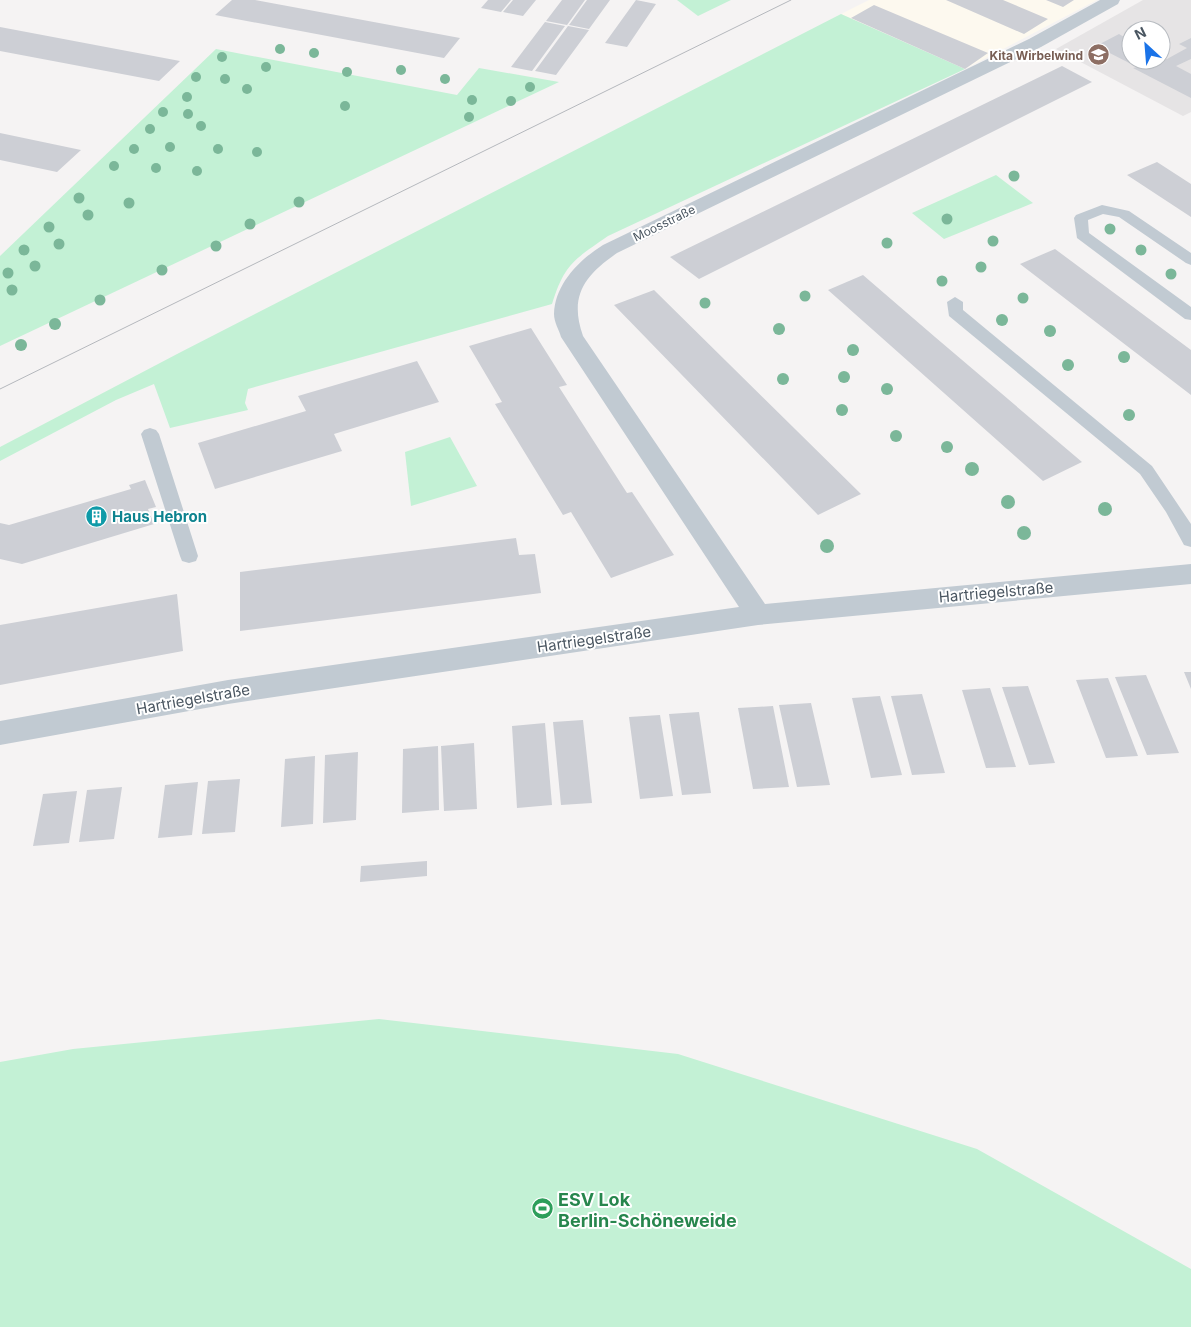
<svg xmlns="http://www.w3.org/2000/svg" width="1191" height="1327" font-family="Inter,sans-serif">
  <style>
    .commercial { fill: #fdf9ef }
    .education { fill: #e6e4e5; fill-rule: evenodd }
    .green { fill: #c3f1d5 }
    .building { fill: #cdcfd5 }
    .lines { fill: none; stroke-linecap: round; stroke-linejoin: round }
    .service { fill: #c1cad2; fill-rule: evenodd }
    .minor { fill: #c1cad2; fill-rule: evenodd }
    .tram { stroke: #b5b8bd; stroke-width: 1 }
    .tree { fill: #7bb799 }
    .labels { text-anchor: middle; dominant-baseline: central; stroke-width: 4; stroke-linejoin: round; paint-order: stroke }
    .far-education-label { font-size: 12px; font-weight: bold; fill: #785e54; stroke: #fff; text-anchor: end }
    .far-street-label { font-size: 12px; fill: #4a5661; stroke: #fff }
    .culture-label { font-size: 15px; font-weight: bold; fill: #0d838f; stroke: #fff; text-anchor: start }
    .street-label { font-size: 15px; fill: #4a5661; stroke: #fff }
    .near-leisure-label { font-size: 18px; font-weight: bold; fill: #27864d; stroke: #fff; text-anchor: start }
  </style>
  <rect width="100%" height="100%" fill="#f5f3f3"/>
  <path class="commercial" d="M869 0H1097L965 69 841 14Z"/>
  <path class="education" d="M1143 0H1191V112L1183 116 1056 49ZM1131 30H1161V60H1131Z"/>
  <path class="green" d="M677 0H731L698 16Z
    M841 14 965 69 608 236C574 260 565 263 552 304L248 389 245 403 248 410 170 428 154 384 116 400 0 461V447L179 353Z
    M216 49 457 95 479 68 559 82 0 346V256Z
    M996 175 1033 203 944 239 912 213Z
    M450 437 477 486 411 506 405 452Z
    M379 1019 678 1054 977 1149 1191 1269V1327H0V1062L73 1049Z"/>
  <path class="building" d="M232 0H255L460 38 444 58 215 15Z
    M488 0H511L501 12 481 8Z
    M513 0H536L523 16 503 12Z
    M562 0H585L567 25 546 21Z
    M587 0H610L589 29 569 25Z
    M636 0 656 4 627 47 605 43Z
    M946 0H1003L1048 19 1024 34Z
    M1046 0H1074L1063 7Z
    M874 5 988 53 965 69 851 18Z
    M545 22 565 26 532 71 511 67Z
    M568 26 589 30 556 75 535 71Z
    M0 27 180 61 159 81 0 51Z
    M1119 34 1131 41V60H1161V56L1167 59 1187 48 1179 44 1191 38V59L1176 66 1191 74V98L1133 68 1137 67 1096 46Z
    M1062 66 1092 82 699 279 670 257Z
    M0 133 81 150 57 172 0 160Z
    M1157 162 1191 184V217L1127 175Z
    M1055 249 1191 350V395L1020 264Z
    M863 275 935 337 1082 462 1043 481 828 290Z
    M654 290 861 494 818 515 614 305Z
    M531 328 567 385 559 387 627 493 632 492 674 555 611 578 571 512 563 515 495 404 502 402 469 346Z
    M417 361 439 402 334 434 342 451 215 489 198 443 306 411 298 396Z
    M145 480 156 507 148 509 154 524 22 564 0 559V523L9 525 131 489 129 485Z
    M516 538 519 555 535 554 541 593 240 631V572Z
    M177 594 183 651 0 685V625Z
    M1184 672H1191V689Z
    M1146 675 1179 753 1147 755 1115 677Z
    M1108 678 1138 756 1106 758 1076 680Z
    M1028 686 1055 763 1029 765 1002 687Z
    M990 688 1016 767 986 768 962 690Z
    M922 694 945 773 912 775 891 696Z
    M880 696 902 775 871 778 852 698Z
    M811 703 830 785 797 787 779 705Z
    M773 706 789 787 753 789 738 708Z
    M699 712 711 793 682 795 669 714Z
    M660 715 673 796 640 799 629 717Z
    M583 720 592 803 561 805 553 722Z
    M545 723 552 805 517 808 512 726Z
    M474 743 477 809 444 811 441 746Z
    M438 746 439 810 402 813 403 749Z
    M358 752 356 820 323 823 325 755Z
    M315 756 313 824 281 827 285 759Z
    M240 779 235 832 202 834 208 781Z
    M198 782 192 835 158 838 165 785Z
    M122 787 114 839 79 842 87 790Z
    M77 791 69 843 33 846 43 794Z
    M427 861V876L360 882 361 866Z"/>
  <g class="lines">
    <path class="service" d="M1102 205 1129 211 1191 253V265L1186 263 1119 217 1103 214 1088 220 1089 233 1191 307V320L1185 319 1077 238 1074 218 1076 215Z
      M955 297 963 302V310L1152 466 1191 524V547L1184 545 1166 512 1140 474 949 316 947 302Z
      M150 428 156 430 159 434 198 556 196 561 189 563 182 561 180 556 141 434 144 430Z"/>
    <path class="minor" d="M1100 0H1120L1118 4 1041 47 617 253C584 276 569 296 583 336L765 604 1191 564V584L758 625 228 704 0 745V721L228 680 739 607 561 337C559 330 554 322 554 314 555 284 579 260 603 245L1029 39Z"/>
    <path class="tram" d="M0 389 791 0"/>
  </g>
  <g class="tree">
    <circle cx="280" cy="49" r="5"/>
    <circle cx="314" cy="53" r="5"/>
    <circle cx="222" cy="57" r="5"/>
    <circle cx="266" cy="67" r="5"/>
    <circle cx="401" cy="70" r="5"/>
    <circle cx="347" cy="72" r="5"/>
    <circle cx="196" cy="77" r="5"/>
    <circle cx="225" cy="79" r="5"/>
    <circle cx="445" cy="79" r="5"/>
    <circle cx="530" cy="87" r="5"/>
    <circle cx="247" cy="89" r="5"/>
    <circle cx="187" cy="97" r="5"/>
    <circle cx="472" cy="100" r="5"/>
    <circle cx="511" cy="101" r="5"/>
    <circle cx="345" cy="106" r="5"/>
    <circle cx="163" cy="112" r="5"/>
    <circle cx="188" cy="114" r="5"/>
    <circle cx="469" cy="117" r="5"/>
    <circle cx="201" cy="126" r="5"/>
    <circle cx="150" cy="129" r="5"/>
    <circle cx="170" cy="147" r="5"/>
    <circle cx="134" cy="149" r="5"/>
    <circle cx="218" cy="149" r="5"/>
    <circle cx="257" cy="152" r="5"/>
    <circle cx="114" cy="166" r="5"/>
    <circle cx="156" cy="168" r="5"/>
    <circle cx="197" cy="171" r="5"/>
    <circle cx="1014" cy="176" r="5.5"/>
    <circle cx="79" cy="198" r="5.5"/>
    <circle cx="299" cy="202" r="5.5"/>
    <circle cx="129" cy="203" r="5.5"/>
    <circle cx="88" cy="215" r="5.5"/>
    <circle cx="947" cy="219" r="5.5"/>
    <circle cx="250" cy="224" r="5.5"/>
    <circle cx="49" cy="227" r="5.5"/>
    <circle cx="1110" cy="229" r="5.5"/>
    <circle cx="993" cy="241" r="5.5"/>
    <circle cx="887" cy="243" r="5.5"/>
    <circle cx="59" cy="244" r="5.5"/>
    <circle cx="216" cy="246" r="5.5"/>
    <circle cx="24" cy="250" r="5.5"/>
    <circle cx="1141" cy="250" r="5.5"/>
    <circle cx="35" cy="266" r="5.5"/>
    <circle cx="981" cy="267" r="5.5"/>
    <circle cx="162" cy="270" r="5.5"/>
    <circle cx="8" cy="273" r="5.5"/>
    <circle cx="1171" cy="274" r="5.5"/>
    <circle cx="942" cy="281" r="5.5"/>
    <circle cx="12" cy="290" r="5.5"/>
    <circle cx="805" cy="296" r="5.5"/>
    <circle cx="1023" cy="298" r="5.5"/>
    <circle cx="100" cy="300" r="5.5"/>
    <circle cx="705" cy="303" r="5.5"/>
    <circle cx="1002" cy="320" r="6"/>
    <circle cx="55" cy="324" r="6"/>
    <circle cx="779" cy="329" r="6"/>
    <circle cx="1050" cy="331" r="6"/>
    <circle cx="21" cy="345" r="6"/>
    <circle cx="853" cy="350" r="6"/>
    <circle cx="1124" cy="357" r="6"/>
    <circle cx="1068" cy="365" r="6"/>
    <circle cx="844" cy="377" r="6"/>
    <circle cx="783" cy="379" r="6"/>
    <circle cx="887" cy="389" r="6"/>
    <circle cx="842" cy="410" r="6"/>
    <circle cx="1129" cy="415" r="6"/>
    <circle cx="896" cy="436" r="6"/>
    <circle cx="947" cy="447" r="6"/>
    <circle cx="972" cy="469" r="7"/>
    <circle cx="1008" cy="502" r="7"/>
    <circle cx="1105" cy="509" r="7"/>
    <circle cx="1024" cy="533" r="7"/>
    <circle cx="827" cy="546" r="7"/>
  </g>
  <defs>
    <symbol id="school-disc" viewBox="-11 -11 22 22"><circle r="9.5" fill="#8d6e63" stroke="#fff"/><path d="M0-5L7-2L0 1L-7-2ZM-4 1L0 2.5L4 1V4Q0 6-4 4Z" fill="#fff"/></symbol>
    <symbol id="building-disc" viewBox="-11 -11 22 22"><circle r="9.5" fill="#0f9aa8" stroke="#fff"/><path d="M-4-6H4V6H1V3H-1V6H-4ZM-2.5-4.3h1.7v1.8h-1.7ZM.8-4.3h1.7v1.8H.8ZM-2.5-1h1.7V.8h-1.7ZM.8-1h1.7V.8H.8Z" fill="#fff"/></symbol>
    <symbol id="stadium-disc" viewBox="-11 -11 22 22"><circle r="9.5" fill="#2e9e5b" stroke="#fff"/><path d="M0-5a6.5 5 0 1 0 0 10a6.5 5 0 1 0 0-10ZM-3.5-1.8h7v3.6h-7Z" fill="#fff"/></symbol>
  </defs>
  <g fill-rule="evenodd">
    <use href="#school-disc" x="1086" y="42" width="25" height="25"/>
    <use href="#building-disc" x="84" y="504" width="25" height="25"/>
    <use href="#stadium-disc" x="530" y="1196" width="25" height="25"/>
  </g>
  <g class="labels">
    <g class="far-education-label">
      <text x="1083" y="55">Kita Wirbelwind</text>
    </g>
    <g class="far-street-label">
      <text transform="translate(664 223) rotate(-26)">Moosstraße</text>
    </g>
    <g class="culture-label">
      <text x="112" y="516">Haus Hebron</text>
    </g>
    <g class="street-label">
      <text transform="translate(996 592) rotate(-5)">Hartriegelstraße</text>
      <text transform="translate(594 639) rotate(-8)">Hartriegelstraße</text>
      <text transform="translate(193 699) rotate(-10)">Hartriegelstraße</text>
    </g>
    <g class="near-leisure-label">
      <text x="558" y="1199">ESV Lok<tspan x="558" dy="21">Berlin-Schöneweide</tspan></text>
    </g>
  </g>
  <g transform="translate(1146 45) rotate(334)"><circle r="24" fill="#ffffff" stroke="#b7bbc0"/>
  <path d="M0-4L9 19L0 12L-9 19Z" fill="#1a73e8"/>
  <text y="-8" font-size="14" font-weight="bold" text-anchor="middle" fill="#4a5661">N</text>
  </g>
</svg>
